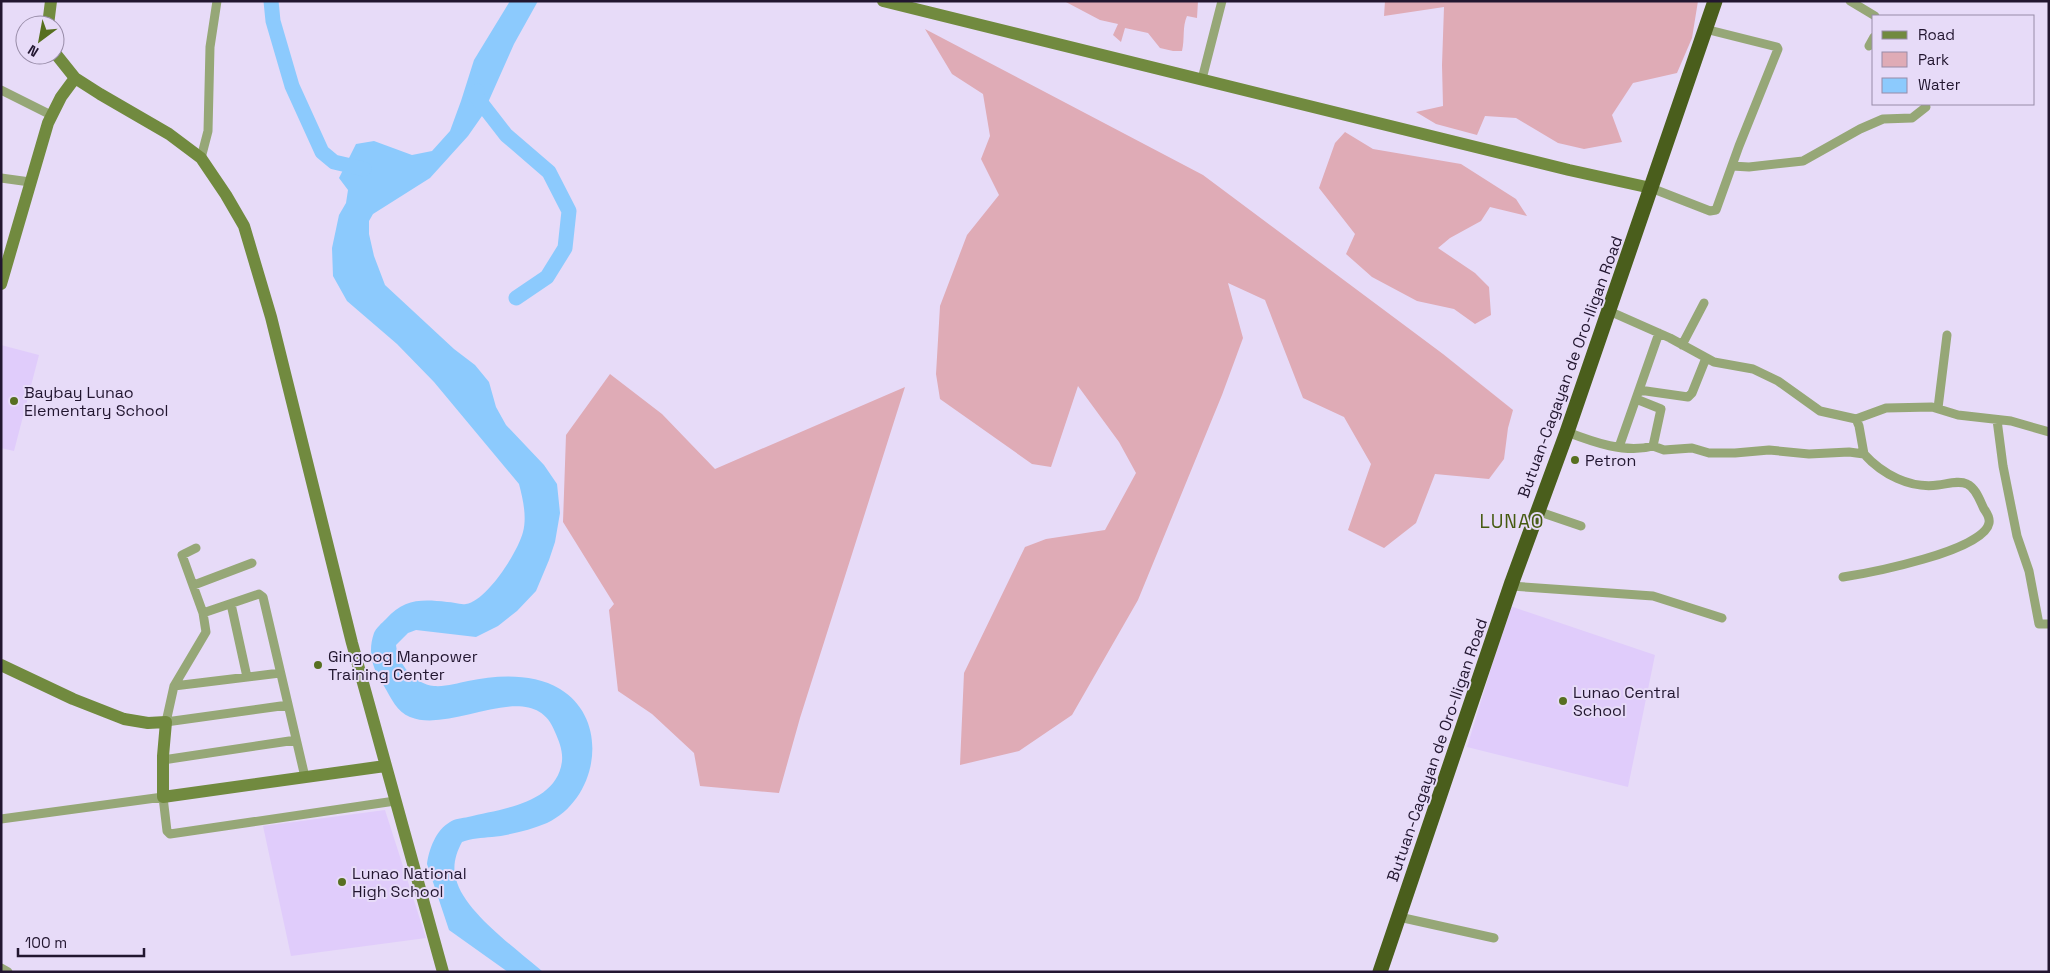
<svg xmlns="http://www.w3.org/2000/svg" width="2050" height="973" font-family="'Space Grotesk',sans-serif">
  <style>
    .built { fill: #e0ccfb }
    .green { fill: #dfabb6 }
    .water { fill: #8ccafd }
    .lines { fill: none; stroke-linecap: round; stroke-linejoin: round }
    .river { stroke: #8ccafd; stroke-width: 15 }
    .street { stroke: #96a777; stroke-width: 9 }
    .secondary { stroke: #718a3f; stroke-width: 12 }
    .highway { stroke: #4a5e1c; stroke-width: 15 }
    .poi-dot { fill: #576f20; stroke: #e7dbf8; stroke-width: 2 }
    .labels { text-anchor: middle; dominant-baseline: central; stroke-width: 4; stroke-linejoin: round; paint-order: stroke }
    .street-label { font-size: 16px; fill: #221630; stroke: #e7dbf8 }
    .poi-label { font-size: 16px; fill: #221630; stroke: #e7dbf8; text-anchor: start }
    .quarter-label { font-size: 19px; letter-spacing: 1px; fill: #465b11; stroke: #e7dbf8 }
  </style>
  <rect width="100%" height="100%" fill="#e7dbf8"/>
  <path class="built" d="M1 345 39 355 14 451 1 448Z
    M1510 606 1655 655 1628 787 1467 747Z
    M385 810 426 938 291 956 263 826Z"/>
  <path class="green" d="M1064 1H1198L1197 18 1187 16C1182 27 1185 39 1182 51H1173L1160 48 1148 33 1125 28 1121 42 1113 35 1118 24 1100 20Z
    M1385 1H1698L1692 38 1677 73 1633 83 1612 115 1622 142 1584 149 1558 143 1516 118 1485 116 1477 135 1436 124 1416 112 1443 106 1442 65 1444 7 1384 16Z
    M925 29 1203 175 1443 354 1513 410 1508 428 1504 459 1489 479 1435 474 1416 523 1384 548 1348 530 1371 464 1344 417 1303 398 1265 300 1228 283 1243 338 1222 395 1138 600 1072 715 1019 751 960 765 964 673 1025 547 1046 539 1105 530 1136 473 1119 442 1078 386 1051 467 1032 464 940 399 936 374 940 306 967 235 999 195 981 159 990 136 983 94 952 74Z
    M1345 132 1373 149 1461 164 1516 199 1527 216 1490 207 1481 221 1450 238 1438 248 1475 273 1489 287 1491 315 1475 324 1454 309 1417 301 1372 277 1346 254 1355 234 1319 188 1335 143Z
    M610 374 662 414 715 469 905 387 800 718 779 793 700 786 694 753 652 714 618 691 609 610 614 604 563 522 566 435Z"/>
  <path class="water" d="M510 1H538L514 44 482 116 468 136 430 178 373 214 369 221V234L374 256 385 285 454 349 475 365 489 382 496 407 506 425 544 465 557 484 560 513 555 542 549 560 536 591 517 611 498 626 476 637 416 630 408 633 396 645C398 664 414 684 434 686 445 687 458 683 468 681 498 675 533 673 560 689 611 720 598 799 547 823 530 830 510 835 492 837 481 838 472 838 462 842 456 853 452 866 456 879 464 912 517 949 543 972H508L449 930 427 864C429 849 436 830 450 822 454 819 463 818 468 817 500 809 557 804 562 761 563 751 559 741 555 732 533 674 453 735 410 717 397 712 391 698 384 686 373 670 367 653 374 633 376 628 382 623 386 619 404 599 421 599 447 602 453 602 460 605 466 604 486 602 518 552 523 532 527 517 523 499 519 484L434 382 397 344 347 301 333 276 332 248 339 215 346 203 348 190 339 178 356 144 374 141 412 155 432 151 450 131 461 101 474 60Z"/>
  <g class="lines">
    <path class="river" d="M271 1 273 21 292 86 322 152 334 162 364 169
      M477 91 475 95 506 135 549 172 569 211 565 248 547 277 516 298"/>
    <path class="street" d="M1850 1 1875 16
      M1869 46 1874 37
      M1202 79 1222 1
      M1 90 51 115
      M201 158 208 131 210 47 217 1
      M1732 166 1749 167 1803 161 1860 129 1883 119 1912 118 1926 107
      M1 178 30 182
      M1651 188 1710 211 1716 210 1739 146 1778 49 1777 47 1705 29
      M1609 311 1670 338 1714 362 1753 369 1778 381 1820 411 1856 419 1859 426 1864 454C1882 474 1910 489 1938 485 1947 484 1959 480 1967 484 1976 488 1980 501 1984 509 1987 513 1990 518 1989 523 1984 551 1869 573 1843 577
      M1682 345 1704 303
      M1639 390 1688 397 1692 393 1706 358
      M1938 408 1947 335
      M1856 419 1886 408 1932 407 1958 415 2011 421 2049 432
      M1997 420 2003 466 2017 536 2029 571 2039 624H2049
      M1567 432C1593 442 1626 454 1653 446L1661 409 1636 399
      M1653 446 1664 450 1692 448 1709 453H1735L1769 450 1809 454 1849 452 1864 454
      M1619 447 1659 333
      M1537 511 1581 526
      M196 548 182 555 203 613
      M194 585 252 563
      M1511 586 1653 596 1722 618
      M231 604 247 677
      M174 686 280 673
      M288 705 166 722 174 686 206 632 203 613 259 594 263 597 305 777
      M163 760 296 740
      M1 819 163 797 167 831 170 834 395 801
      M1399 917 1494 938
      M1 968 8 972"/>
    <path class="secondary" d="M883 1 1569 170 1651 188
      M48 25 51 1
      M55 53 75 78 100 94 169 134 201 158 226 195 244 226 271 317 352 643 443 972
      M1 284 48 123 61 97 75 78
      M1 665 73 699 124 719 148 723 166 722 163 756V797L385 766"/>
    <path class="highway" d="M1380 972 1512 582 1567 432 1715 1"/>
  </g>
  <g class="poi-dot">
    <circle cx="14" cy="401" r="5"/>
    <circle cx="1575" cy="460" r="5"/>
    <circle cx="318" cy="665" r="5"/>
    <circle cx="1563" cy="701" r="5"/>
    <circle cx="342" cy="882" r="5"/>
  </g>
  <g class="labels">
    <g class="street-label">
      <text transform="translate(1570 367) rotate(-70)">Butuan-Cagayan de Oro-Iligan Road</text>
      <text transform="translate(1437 750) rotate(-71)">Butuan-Cagayan de Oro-Iligan Road</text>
    </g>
    <g class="poi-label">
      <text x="24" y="392">Baybay Lunao<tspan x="24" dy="18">Elementary School</tspan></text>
      <text x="1585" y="460">Petron</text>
      <text x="328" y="656">Gingoog Manpower<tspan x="328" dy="18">Training Center</tspan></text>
      <text x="1573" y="692">Lunao Central<tspan x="1573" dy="18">School</tspan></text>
      <text x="352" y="873">Lunao National<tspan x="352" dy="18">High School</tspan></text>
    </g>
    <g class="quarter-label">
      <text x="1512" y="521">LUNAO</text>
    </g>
  </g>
  <rect width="2050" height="973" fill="none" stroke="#221630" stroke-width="5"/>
  <rect x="1872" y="15" width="162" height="90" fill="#e7dbf8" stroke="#988ca8"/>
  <rect x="1882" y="31" width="25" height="8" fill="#718a3f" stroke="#988ca8"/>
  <text x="1918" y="40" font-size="15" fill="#221630">Road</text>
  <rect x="1882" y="52" width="25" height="15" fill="#dfabb6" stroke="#988ca8"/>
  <text x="1918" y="65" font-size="15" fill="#221630">Park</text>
  <rect x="1882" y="78" width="25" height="15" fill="#8ccafd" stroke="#988ca8"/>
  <text x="1918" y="90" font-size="15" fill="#221630">Water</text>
  <g transform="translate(40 40) rotate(212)"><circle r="24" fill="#e7dbf8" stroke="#988ca8"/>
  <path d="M0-4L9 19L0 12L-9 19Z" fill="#576f20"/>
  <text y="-8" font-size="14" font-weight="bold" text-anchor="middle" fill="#221630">N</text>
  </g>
  <path d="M18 948v8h126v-8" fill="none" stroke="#221630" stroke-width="2.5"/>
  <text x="25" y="948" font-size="15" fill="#221630" stroke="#e7dbf8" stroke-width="4" paint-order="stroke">100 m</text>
</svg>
